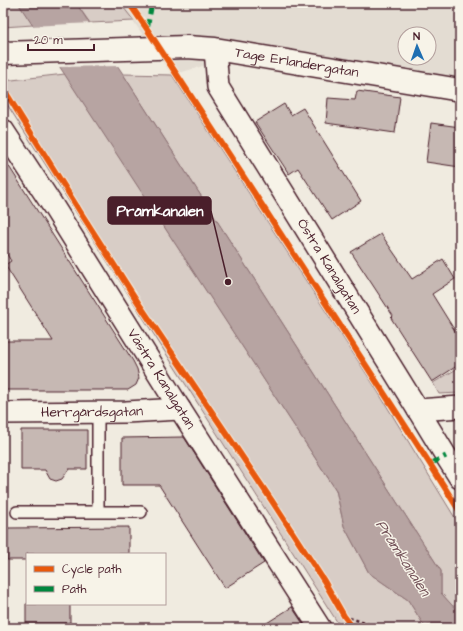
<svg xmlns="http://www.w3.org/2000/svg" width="463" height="631" font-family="'Architects Daughter',sans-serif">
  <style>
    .built { fill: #e3dcd2; fill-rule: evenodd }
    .green { fill: #d8cdc6; stroke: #917678 }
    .water { fill: #b7a4a2; stroke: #8b6f72 }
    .pier { fill: #f0ebe0 }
    .building { fill: #c6b8b3; stroke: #4a1f2b }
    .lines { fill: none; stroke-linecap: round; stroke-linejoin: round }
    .lane-casing { stroke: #4a1f2b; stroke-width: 14 }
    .street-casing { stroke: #4a1f2b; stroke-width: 24 }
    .secondary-casing { stroke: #4a1f2b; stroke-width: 25 }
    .path { stroke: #4a1f2b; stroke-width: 2.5; stroke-dasharray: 3 3; stroke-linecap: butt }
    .lane { stroke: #f7f3e8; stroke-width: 11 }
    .street { stroke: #f7f3e8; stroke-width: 21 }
    .secondary { stroke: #f7f3e8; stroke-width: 22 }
    .quiet { stroke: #00873e; stroke-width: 5; stroke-dasharray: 10 5; stroke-linecap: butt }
    .cycleway-casing { stroke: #f7f3e8; stroke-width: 8 }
    .cycleway { stroke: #e8590c; stroke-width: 6 }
    .labels { text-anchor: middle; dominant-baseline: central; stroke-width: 3; stroke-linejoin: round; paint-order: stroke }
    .street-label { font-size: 14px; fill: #4a1f2b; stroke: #f7f3e8 }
    .water-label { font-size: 15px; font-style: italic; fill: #704e55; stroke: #f7f3e8 }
    .leader { fill: none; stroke: #4a1f2b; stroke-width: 1.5 }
    .callout-dot { fill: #4a1f2b; stroke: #f7f3e8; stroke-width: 1.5 }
    .callout { fill: #4a1f2b; stroke: #4a1f2b; stroke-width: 1.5 }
    .callout-label { font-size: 15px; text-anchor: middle; font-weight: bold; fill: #fff }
  </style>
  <rect width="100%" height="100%" fill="#f0ebe0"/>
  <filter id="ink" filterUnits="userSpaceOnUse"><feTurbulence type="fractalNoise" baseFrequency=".025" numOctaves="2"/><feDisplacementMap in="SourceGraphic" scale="8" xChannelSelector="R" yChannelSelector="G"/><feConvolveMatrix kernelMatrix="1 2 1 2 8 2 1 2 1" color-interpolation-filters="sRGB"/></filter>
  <g filter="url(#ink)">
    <path class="built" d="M120 3H460V95L220 61 172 75ZM405 34H429V58H405Z"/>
    <path class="green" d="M3 3H18L33 25 3 27Z
      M76 3H120L134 21 90 23Z
      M65 74 336 490 344 526 369 573 408 600 425 627 424 628H341L3 98V81Z
      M123 74 172 75 375 387 460 526V606H452L441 593V571Z
      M460 367V393L439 394 433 383Z"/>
    <path class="water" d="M18 3H76L123 74 441 571V593L460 614V628H433L431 624 425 627 408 600 369 573 344 526 336 490Z"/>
    <path class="pier" d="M92 23 120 66 58 67 30 26Z"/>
    <path class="building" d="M357 91 400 97 395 133 326 123 328 98 355 100Z
      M284 104 291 115 303 108 361 201 332 220 298 168 289 174 255 122Z
      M431 123 460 127V167L426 162Z
      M3 157 133 361 137 369 139 378 136 385 128 390H3V341H53L5 265 11 261 3 248Z
      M381 234 412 279 443 259 455 279 432 294 460 339V364L432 382 391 318 393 316 351 252Z
      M21 430H87V469H69L62 479 56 481 50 479 45 470H21Z
      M184 437 264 563 225 588 159 485H122V438Z
      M129 527V554H27V560H7V528Z
      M26 604H70V623H26Z
      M292 607 306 628H259Z"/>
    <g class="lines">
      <defs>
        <path id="lane" d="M17 512H141
          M98 512V413"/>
        <g id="street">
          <path id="s1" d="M215 49 218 87 418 410 446 456 460 478"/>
          <path id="s2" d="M3 130 53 206 180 409 320 628"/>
          <path d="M418 410 460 407"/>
          <path id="s3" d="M3 413 126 412 180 409"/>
        </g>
        <g id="secondary">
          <path id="s4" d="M3 53 187 47 215 49 460 90"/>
        </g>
      </defs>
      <use href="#lane" class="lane-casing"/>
      <use href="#street" class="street-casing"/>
      <use href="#secondary" class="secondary-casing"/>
      <path class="path" d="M344 616 380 628"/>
      <use href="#lane" class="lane"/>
      <use href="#street" class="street"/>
      <use href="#secondary" class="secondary"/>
      <path class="quiet" d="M147 29 152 3
        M430 464 446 456"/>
      <defs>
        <path id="cycleway" d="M129 3 147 29 247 182 430 464 460 512
          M3 88 81 213 141 307 272 501 324 581 344 616 353 628"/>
      </defs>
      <use href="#cycleway" class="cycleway-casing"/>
      <use href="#cycleway" class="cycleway"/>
    </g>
  </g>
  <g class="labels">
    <g class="street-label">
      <text stroke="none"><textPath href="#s4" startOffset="295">Tage Erlandergatan</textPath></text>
      <text stroke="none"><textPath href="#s1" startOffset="249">Östra Kanalgatan</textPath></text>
      <text stroke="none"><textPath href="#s2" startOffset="295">Västra Kanalgatan</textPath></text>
      <text stroke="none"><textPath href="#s3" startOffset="89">Herrgårdsgatan</textPath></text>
    </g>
    <g class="water-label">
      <text transform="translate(403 558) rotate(57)">Pråmkanalen</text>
    </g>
  </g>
  <path class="leader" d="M228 282L211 211"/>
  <circle class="callout-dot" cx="228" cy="282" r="4"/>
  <rect class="callout" x="108" y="197" width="103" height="27" rx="4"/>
  <g class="callout-label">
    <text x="160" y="216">Pråmkanalen</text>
  </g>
  <rect width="463" height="631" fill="none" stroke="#f7f3e8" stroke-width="16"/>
  <rect x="8" y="8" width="447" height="615" fill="none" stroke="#4a1f2b" stroke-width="1.5" filter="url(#ink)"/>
  <rect x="26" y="553" width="140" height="52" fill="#f7f3e8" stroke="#b29e9c"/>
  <rect x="34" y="566" width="20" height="6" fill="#e8590c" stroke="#b29e9c"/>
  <text x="62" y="573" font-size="12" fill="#4a1f2b">Cycle path</text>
  <rect x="34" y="586" width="20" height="6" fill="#00873e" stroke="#b29e9c"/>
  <text x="62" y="593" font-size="12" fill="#4a1f2b">Path</text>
  <g transform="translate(417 46) rotate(358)"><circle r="19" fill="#f7f3e8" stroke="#b29e9c"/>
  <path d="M0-3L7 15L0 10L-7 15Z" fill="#1f6fb2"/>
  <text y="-6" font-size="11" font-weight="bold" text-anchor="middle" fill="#4a1f2b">N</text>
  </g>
  <path d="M28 44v6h66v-6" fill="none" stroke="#4a1f2b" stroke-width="2"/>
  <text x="34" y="44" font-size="12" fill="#4a1f2b" stroke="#f7f3e8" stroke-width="3" paint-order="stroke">20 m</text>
</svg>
